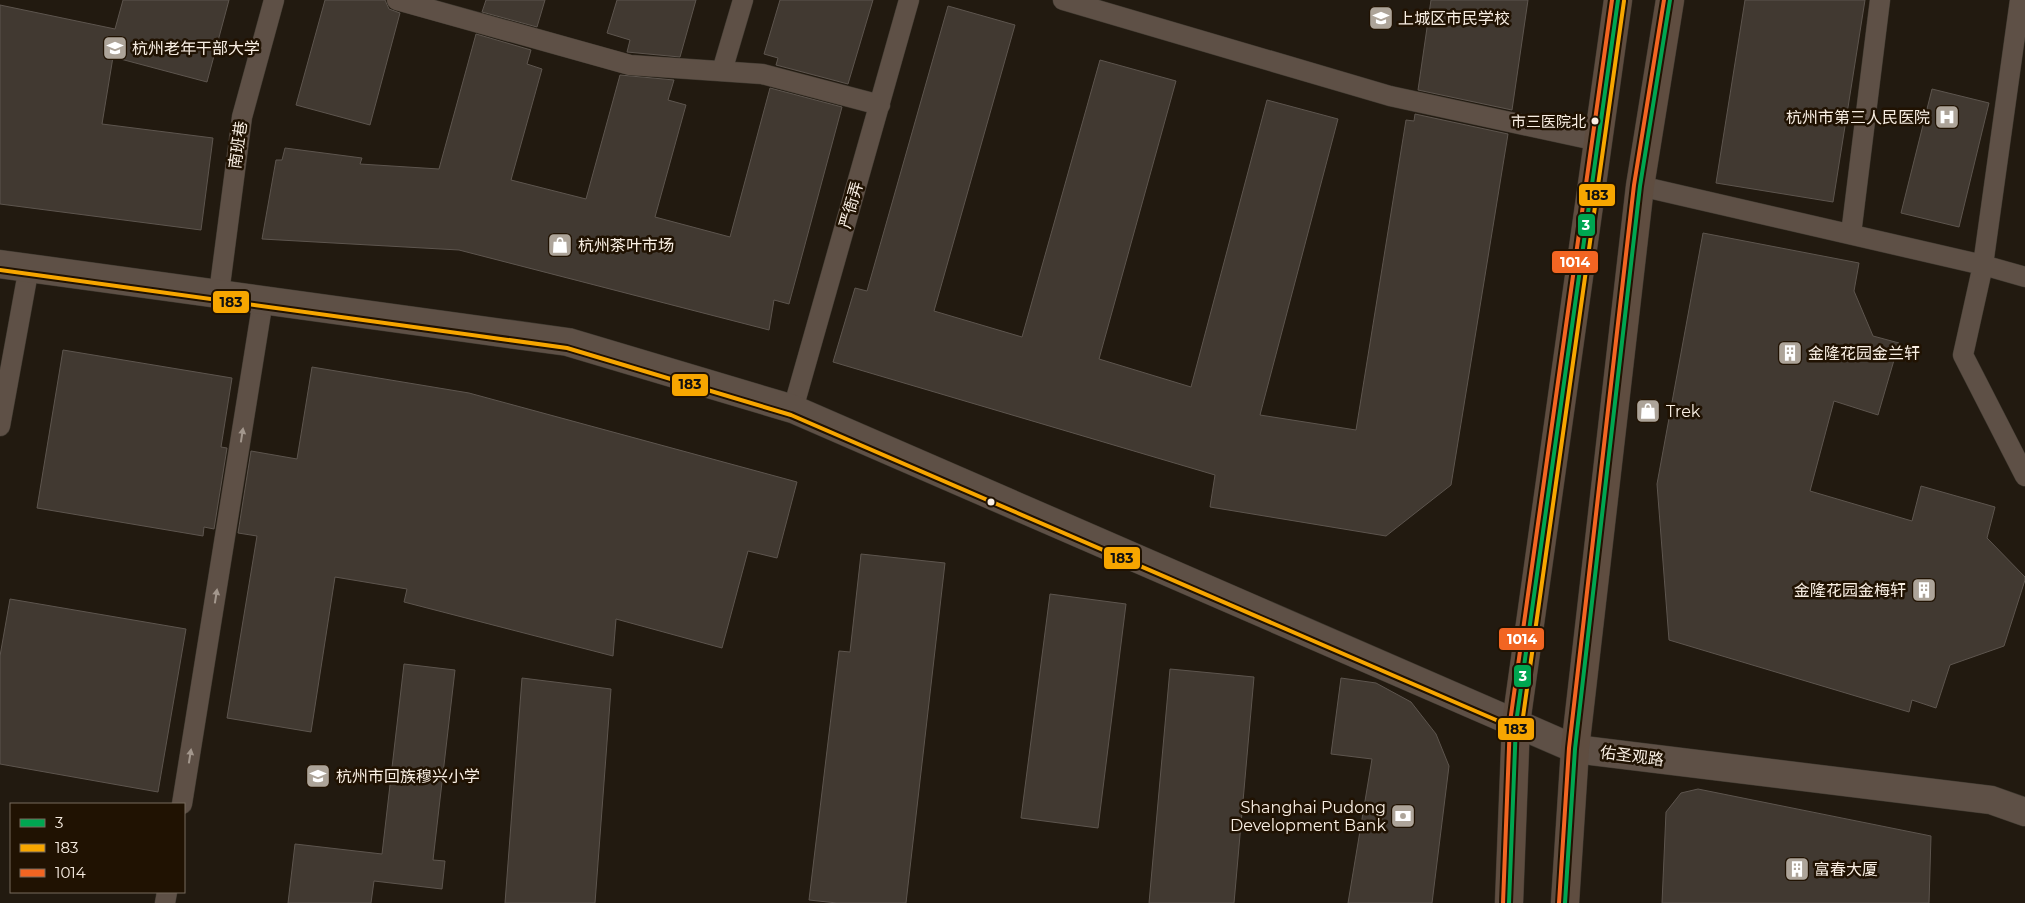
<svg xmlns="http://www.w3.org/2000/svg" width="2025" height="903" font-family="Montserrat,'Noto Sans SC',sans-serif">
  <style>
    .building { fill: #413931; stroke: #5d554e }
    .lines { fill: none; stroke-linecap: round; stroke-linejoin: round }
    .lane-casing { stroke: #3e382f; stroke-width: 21 }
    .street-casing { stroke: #3e382f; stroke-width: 29 }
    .secondary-casing { stroke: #3e382f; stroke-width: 29 }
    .lane { stroke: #5e5046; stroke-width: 20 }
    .street { stroke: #5e5046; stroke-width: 28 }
    .secondary { stroke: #5f4d40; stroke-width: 28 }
    .bus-1-casing { stroke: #201202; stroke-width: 8 }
    .bus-2-casing { stroke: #201202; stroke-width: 8 }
    .bus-3-casing { stroke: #201202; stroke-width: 8 }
    .bus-1 { stroke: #00a651; stroke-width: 4 }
    .bus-2 { stroke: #f7a600; stroke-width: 4 }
    .bus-3 { stroke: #f26522; stroke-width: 4 }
    .oneway { fill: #a3978d }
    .bus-dot { fill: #f8eee3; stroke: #201202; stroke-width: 2 }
    .labels { text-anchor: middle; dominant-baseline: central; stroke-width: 5; stroke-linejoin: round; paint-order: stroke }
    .bus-label { font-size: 15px; fill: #f8eee3; stroke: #201202; text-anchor: end }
    .poi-label { font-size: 16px; fill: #f8eee3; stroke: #201202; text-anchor: start }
    .street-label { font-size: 16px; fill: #f8eee3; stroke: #201202 }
    .line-badge { stroke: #201202; stroke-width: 2 }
    .badge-label { font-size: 14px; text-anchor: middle; font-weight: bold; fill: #fff }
    .pale-badge-label { font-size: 14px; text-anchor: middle; font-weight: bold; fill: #111 }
  </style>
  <rect width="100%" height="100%" fill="#221a10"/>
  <path class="building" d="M123 0H229L207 82 113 57 102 124 213 138 201 230 0 204V5L115 29Z
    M325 0H385L389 9 400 13 370 125 296 105Z
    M486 0H545L537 27 482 12Z
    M617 0H696L680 57 627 52 630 40 607 33Z
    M780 0H873L848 84 776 65 778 58 764 54Z
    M1431 0H1528L1512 110 1418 90Z
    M1745 0H1865L1833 202 1716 183Z
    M948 6 1015 25 934 311 1022 337 1100 60 1176 81 1099 359 1191 387 1267 100 1338 119 1260 415 1356 430 1406 120 1414 121 1415 114 1508 134 1451 485 1386 536 1210 507 1215 475 833 362 855 288 867 291Z
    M476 34 531 50 527 64 542 69 511 180 586 199 620 75 674 80 668 100 686 105 655 217 730 237 770 88 842 107 789 304 774 300 769 330 459 250 262 239 276 160H282L285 148 362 158 360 164 439 169Z
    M1932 89 1989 103 1959 227 1901 213Z
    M1703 233 1859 263 1854 291 1873 336 1899 343 1878 415 1834 401 1810 491 1912 521 1921 486 1995 507 1987 538 2025 577V580L2004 646 1950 665 1936 708 1912 700 1909 712 1669 640 1657 484Z
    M63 350 232 378 221 447 227 448 214 529 204 527 203 536 37 508Z
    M312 367 469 393 797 482 777 558 748 551 722 648 616 619 613 656 404 602 407 589 335 577 311 732 227 718 257 536 238 533 251 451 297 459Z
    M861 554 945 563 906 903H837L809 900 839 651 850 652Z
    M1050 594 1126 604 1098 828 1021 818Z
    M10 599 186 629 158 792 0 764V656Z
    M404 664 455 670 433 860 445 861 442 889 374 881 371 903H288L295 844 382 854Z
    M1170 669 1254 677 1234 903H1149Z
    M522 678 611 689 595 903H505Z
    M1341 678 1376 683 1411 702 1436 734 1449 766 1432 903H1348L1372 759 1331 754Z
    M1698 789 1931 836 1929 903H1662L1666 812 1681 793Z"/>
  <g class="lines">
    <defs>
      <path id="lane" d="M397 0 630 65 762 74 880 105
        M1063 0 1390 96 1598 141
        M2020 0 1983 265 1963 355 2025 476
        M722 71 743 0
        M1640 186 1983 265 2025 277
        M1851 234 1880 0
        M219 293 242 117 274 0
        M793 409 909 0
        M0 426 29 267
        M182 804 263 300
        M165 903 167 892"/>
      <path id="street" d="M0 264 568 342 793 409 1575 749 1991 800 2025 812"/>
      <path id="secondary" d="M1509 903 1516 723 1618 0
        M1565 903 1575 749 1640 186 1670 0"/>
    </defs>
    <use href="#lane" class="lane-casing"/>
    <use href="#street" class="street-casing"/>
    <use href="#secondary" class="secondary-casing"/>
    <use href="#lane" class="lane"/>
    <use href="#street" class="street"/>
    <use href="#secondary" class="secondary"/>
    <defs>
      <path id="bus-1" d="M1509 903 1516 723 1618 0
        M1565 903 1575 749 1640 186 1670 0"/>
      <path id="bus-2" d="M0 270 567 348 791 415 1517 729 1522 724 1624 1"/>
      <path id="bus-3" d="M1503 903 1510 722 1612 0
        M1559 903 1569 748 1634 185 1664 0"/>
    </defs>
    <use href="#bus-1" class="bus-1-casing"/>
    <use href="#bus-2" class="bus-2-casing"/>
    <use href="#bus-3" class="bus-3-casing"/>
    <use href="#bus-1" class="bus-1"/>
    <use href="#bus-2" class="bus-2"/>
    <use href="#bus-3" class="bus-3"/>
  </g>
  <defs><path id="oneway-solid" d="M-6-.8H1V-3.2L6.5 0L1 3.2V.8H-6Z" transform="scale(1.25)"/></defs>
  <g class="oneway">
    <use href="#oneway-solid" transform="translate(242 435) rotate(-81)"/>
    <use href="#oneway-solid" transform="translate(216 596) rotate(-81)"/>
    <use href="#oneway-solid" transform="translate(190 756) rotate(-81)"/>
  </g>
  <defs>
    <symbol id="school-square" viewBox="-11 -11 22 22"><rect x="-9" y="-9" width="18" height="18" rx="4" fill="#ada499" stroke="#201202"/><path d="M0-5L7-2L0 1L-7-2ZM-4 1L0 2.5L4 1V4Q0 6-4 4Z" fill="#fff"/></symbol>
    <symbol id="university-square" viewBox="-11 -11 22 22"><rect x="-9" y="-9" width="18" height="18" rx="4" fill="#ada499" stroke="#201202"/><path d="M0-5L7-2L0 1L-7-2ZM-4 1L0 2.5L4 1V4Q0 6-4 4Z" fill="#fff"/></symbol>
    <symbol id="hospital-square" viewBox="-11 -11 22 22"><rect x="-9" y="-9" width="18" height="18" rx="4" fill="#ada499" stroke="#201202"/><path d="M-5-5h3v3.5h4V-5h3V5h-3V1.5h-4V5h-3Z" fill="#fff"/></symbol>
    <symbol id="shop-square" viewBox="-11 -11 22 22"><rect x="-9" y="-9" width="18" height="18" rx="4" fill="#ada499" stroke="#201202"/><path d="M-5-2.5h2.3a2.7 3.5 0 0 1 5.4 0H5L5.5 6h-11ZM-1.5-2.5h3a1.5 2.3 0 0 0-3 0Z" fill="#fff"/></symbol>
    <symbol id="building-square" viewBox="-11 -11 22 22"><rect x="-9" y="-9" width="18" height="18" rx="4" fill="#ada499" stroke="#201202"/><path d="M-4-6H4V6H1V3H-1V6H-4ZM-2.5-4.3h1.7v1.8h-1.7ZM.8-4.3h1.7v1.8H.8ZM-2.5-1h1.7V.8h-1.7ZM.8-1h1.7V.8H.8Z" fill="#fff"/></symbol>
    <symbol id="bank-square" viewBox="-11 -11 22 22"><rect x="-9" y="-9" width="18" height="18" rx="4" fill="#ada499" stroke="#201202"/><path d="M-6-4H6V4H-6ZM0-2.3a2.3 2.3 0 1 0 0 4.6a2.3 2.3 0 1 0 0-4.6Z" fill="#fff"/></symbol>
  </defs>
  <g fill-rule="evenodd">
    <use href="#school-square" x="1367" y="4" width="28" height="28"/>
    <use href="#university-square" x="101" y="34" width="28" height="28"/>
    <use href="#hospital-square" x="1933" y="103" width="28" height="28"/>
    <use href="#shop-square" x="546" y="231" width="28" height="28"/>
    <use href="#building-square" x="1776" y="339" width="28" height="28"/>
    <use href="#shop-square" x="1634" y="397" width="28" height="28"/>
    <use href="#building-square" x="1910" y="576" width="28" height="28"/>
    <use href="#school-square" x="304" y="762" width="28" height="28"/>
    <use href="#bank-square" x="1389" y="802" width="28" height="28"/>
    <use href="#building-square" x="1783" y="855" width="28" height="28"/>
  </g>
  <g class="bus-dot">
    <circle cx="1595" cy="121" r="4.5"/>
    <circle cx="991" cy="502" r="4.5"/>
  </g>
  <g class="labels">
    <g class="bus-label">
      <text x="1586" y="121">市三医院北</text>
    </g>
    <g class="poi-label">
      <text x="1398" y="18">上城区市民学校</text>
      <text x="132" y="48">杭州老年干部大学</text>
      <text x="1930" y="117" text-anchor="end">杭州市第三人民医院</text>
      <text x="578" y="245">杭州茶叶市场</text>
      <text x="1808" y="353">金隆花园金兰轩</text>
      <text x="1666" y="411">Trek</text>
      <text x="1906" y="590" text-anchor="end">金隆花园金梅轩</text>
      <text x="336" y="776">杭州市回族穆兴小学</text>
      <text x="1386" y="807" text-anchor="end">Shanghai Pudong<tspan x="1386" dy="18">Development Bank</tspan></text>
      <text x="1814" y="869">富春大厦</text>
    </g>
    <g class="street-label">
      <text transform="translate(238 145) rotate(-82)">南班巷</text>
      <text transform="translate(851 205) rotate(-74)">严衙弄</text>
      <text transform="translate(1632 756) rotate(7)">佑圣观路</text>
    </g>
  </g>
  <g class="line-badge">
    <rect x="1578" y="183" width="38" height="24" rx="5" fill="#f7a600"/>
    <rect x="1577" y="213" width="19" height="24" rx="5" fill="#00a651"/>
    <rect x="1551" y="250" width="48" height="24" rx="5" fill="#f26522"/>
    <rect x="212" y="290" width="38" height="24" rx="5" fill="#f7a600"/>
    <rect x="671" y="373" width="38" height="24" rx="5" fill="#f7a600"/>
    <rect x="1103" y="546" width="38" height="24" rx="5" fill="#f7a600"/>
    <rect x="1498" y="627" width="47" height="24" rx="5" fill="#f26522"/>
    <rect x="1513" y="664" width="19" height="24" rx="5" fill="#00a651"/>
    <rect x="1497" y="717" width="38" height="24" rx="5" fill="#f7a600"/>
  </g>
  <g class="badge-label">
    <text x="1586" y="230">3</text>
    <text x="1575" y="267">1014</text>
    <text x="1522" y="644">1014</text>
    <text x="1523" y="681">3</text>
  </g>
  <g class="pale-badge-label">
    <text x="1597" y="200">183</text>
    <text x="231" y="307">183</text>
    <text x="690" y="389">183</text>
    <text x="1122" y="563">183</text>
    <text x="1516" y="734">183</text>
  </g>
  <rect x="10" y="803" width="175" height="90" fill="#201202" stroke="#766a5c"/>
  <rect x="20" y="819" width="25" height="8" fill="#00a651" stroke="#766a5c"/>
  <text x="55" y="828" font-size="15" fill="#f8eee3">3</text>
  <rect x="20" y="844" width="25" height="8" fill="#f7a600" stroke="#766a5c"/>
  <text x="55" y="853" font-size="15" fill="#f8eee3">183</text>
  <rect x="20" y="869" width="25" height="8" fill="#f26522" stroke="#766a5c"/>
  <text x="55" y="878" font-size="15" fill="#f8eee3">1014</text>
</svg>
